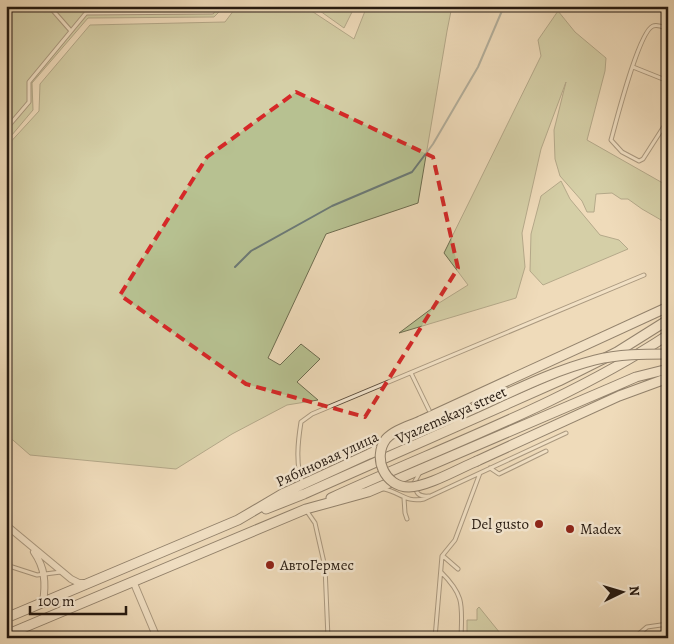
<svg xmlns="http://www.w3.org/2000/svg" width="674" height="644" font-family="Alegreya,serif">
  <style>
    .green { fill: #b7c191; stroke: #6e6d50 }
    .lines { fill: none; stroke-linecap: round; stroke-linejoin: round }
    .stream { stroke: #6c7975; stroke-width: 2 }
    .service-casing { stroke: #584a3a; stroke-width: 5 }
    .minor-casing { stroke: #584a3a; stroke-width: 8 }
    .secondary-casing { stroke: #251910; stroke-width: 11 }
    .service { stroke: #f5e8d2; stroke-width: 3 }
    .minor { stroke: #f5e8d2; stroke-width: 6 }
    .secondary { stroke: #f5e8d2; stroke-width: 9 }
    .secondary-bridge-casing { stroke: #251910; stroke-width: 11; stroke-linecap: butt }
    .secondary-bridge { stroke: #f5e8d2; stroke-width: 9 }
    .marked { fill: none; stroke: #d62828; stroke-width: 4; stroke-dasharray: 10 6; stroke-linejoin: round }
    .poi-dot { fill: #8f2418; stroke: #f5e8d2; stroke-width: 2 }
    .labels { text-anchor: middle; dominant-baseline: central; stroke-width: 5; stroke-linejoin: round; paint-order: stroke }
    .street-label { font-size: 15px; fill: #251910; stroke: #f5e8d2 }
    .poi-label { font-size: 15px; fill: #251910; stroke: #f5e8d2; text-anchor: start }
  </style>
  <rect width="100%" height="100%" fill="#efdbba"/>
  <filter id="stains"><feTurbulence type="fractalNoise" baseFrequency=".004" numOctaves="4"/><feColorMatrix values="0 0 0 0 .2 0 0 0 0 .09 0 0 0 0 .02 0 0 0 .5 -.17"/></filter>
  <radialGradient id="worn" r=".72"><stop offset=".6" stop-color="#630" stop-opacity="0"/><stop offset="1" stop-color="#630" stop-opacity=".3"/></radialGradient>
  <path class="green" d="M6 6H225L214 17 88 18 32 83 33 110 6 142Z
    M237 6H304L354 39 367 6H452L447 31 418 203 326 234 268 358 280 365 301 344 320 359 297 382 318 400 287 405 232 434 176 469 30 455 6 434V147L39 111 40 84 90 25 225 22Z
    M313 6H355L344 28Z
    M558 11 575 32 606 58 605 71 587 140 668 186V224L642 209 628 199H621L612 193 596 194 594 212H587L582 201 560 176 555 159 554 130 566 82 541 149 522 233 525 267 516 298 399 333 439 303 468 285 444 253 541 56 538 40Z
    M561 181 570 199 600 235 619 240 628 249 543 285 530 271 531 234 541 196Z
    M479 607 504 638H467V620H477V609Z"/>
  <g class="lines">
    <path class="stream" d="M235 267 251 251 332 206 412 172 433 144 478 67 504 6"/>
    <defs>
      <path id="service" d="M49 6 71 31
        M668 29C663 27 658 24 653 26 639 31 616 122 611 140L622 152 639 161 643 159 668 120
        M633 67 668 81
        M6 129 29 102V82L86 13 212 12 217 6
        M411 373 429 410
        M490 468 499 474 546 451
        M419 474 414 483C416 493 418 497 429 496
        M303 484C295 465 298 441 301 422L312 414 644 275
        M384 489C400 492 406 503 424 499L566 433
        M404 498 405 513 407 519
        M306 510 315 523 325 567 328 638
        M443 556 458 569
        M6 565 37 575 61 572
        M441 572C465 596 462 605 461 638
        M435 638 442 556 455 540 480 473
        M634 638 647 627 668 624
        M667 638 668 635"/>
      <path id="minor" d="M6 525 71 579 79 583H85
        M34 552C45 568 46 583 43 602
        M133 581 157 638"/>
      <path id="secondary" d="M420 421 668 307
        M477 461 619 396 668 378
        M331 498C444 446 563 404 668 335
        M266 509 304 494 559 381 617 352 668 320
        M6 618 238 520 284 493 369 454 460 415
        M6 635 306 509 368 492 613 387 636 377 668 369"/>
    </defs>
    <use href="#service" class="service-casing"/>
    <use href="#minor" class="minor-casing"/>
    <use href="#secondary" class="secondary-casing"/>
    <use href="#service" class="service"/>
    <use href="#minor" class="minor"/>
    <use href="#secondary" class="secondary"/>
    <defs>
      <path id="secondary-bridge" d="M460 415C504 396 548 372 595 360 619 354 644 354 668 354
        M420 421C409 426 394 430 386 439 372 458 385 487 409 487 427 487 460 468 477 461"/>
    </defs>
    <use href="#secondary-bridge" class="secondary-bridge-casing"/>
    <use href="#secondary-bridge" class="secondary-bridge"/>
  </g>
  <path d="M0 0H674V644H0ZM296 92 433 157 458 268 365 417 246 384 120 295 207 157Z" fill="#efdbba" fill-opacity=".55" fill-rule="evenodd"/>
  <path class="marked" d="M296 92 433 157 458 268 365 417 246 384 120 295 207 157Z"/>
  <g class="poi-dot">
    <circle cx="539" cy="524" r="5"/>
    <circle cx="570" cy="529" r="5"/>
    <circle cx="270" cy="565" r="5"/>
  </g>
  <g class="labels">
    <g class="street-label">
      <text transform="translate(451 415) rotate(-24)">Vyazemskaya street</text>
      <text transform="translate(327 459) rotate(-25)">Рябиновая улица</text>
    </g>
    <g class="poi-label">
      <text x="529" y="524" text-anchor="end">Del gusto</text>
      <text x="580" y="529">Madex</text>
      <text x="280" y="565">АвтоГермес</text>
    </g>
  </g>
  <rect width="674" height="644" fill="none" stroke="#efdbba" stroke-width="25"/>
  <rect x="8" y="8" width="659" height="629" fill="none" stroke="#251910" stroke-width="2.5"/>
  <rect x="12" y="12" width="649" height="619" fill="none" stroke="#251910"/>
  <g transform="translate(622 592) rotate(85)" stroke="#f5e8d2" stroke-width="4" paint-order="stroke">
  <path d="M0-4L9 19L0 12L-9 19Z" fill="#251910"/>
  <text y="-8" font-size="14" font-weight="bold" text-anchor="middle" fill="#251910">N</text>
  </g>
  <path d="M30 606v8h96v-8" fill="none" stroke="#251910" stroke-width="2.5"/>
  <text x="38" y="606" font-size="15" fill="#251910" stroke="#f5e8d2" stroke-width="4" paint-order="stroke">100 m</text>
  <rect width="100%" height="100%" filter="url(#stains)"/>
  <rect width="100%" height="100%" fill="url(#worn)"/>
</svg>
